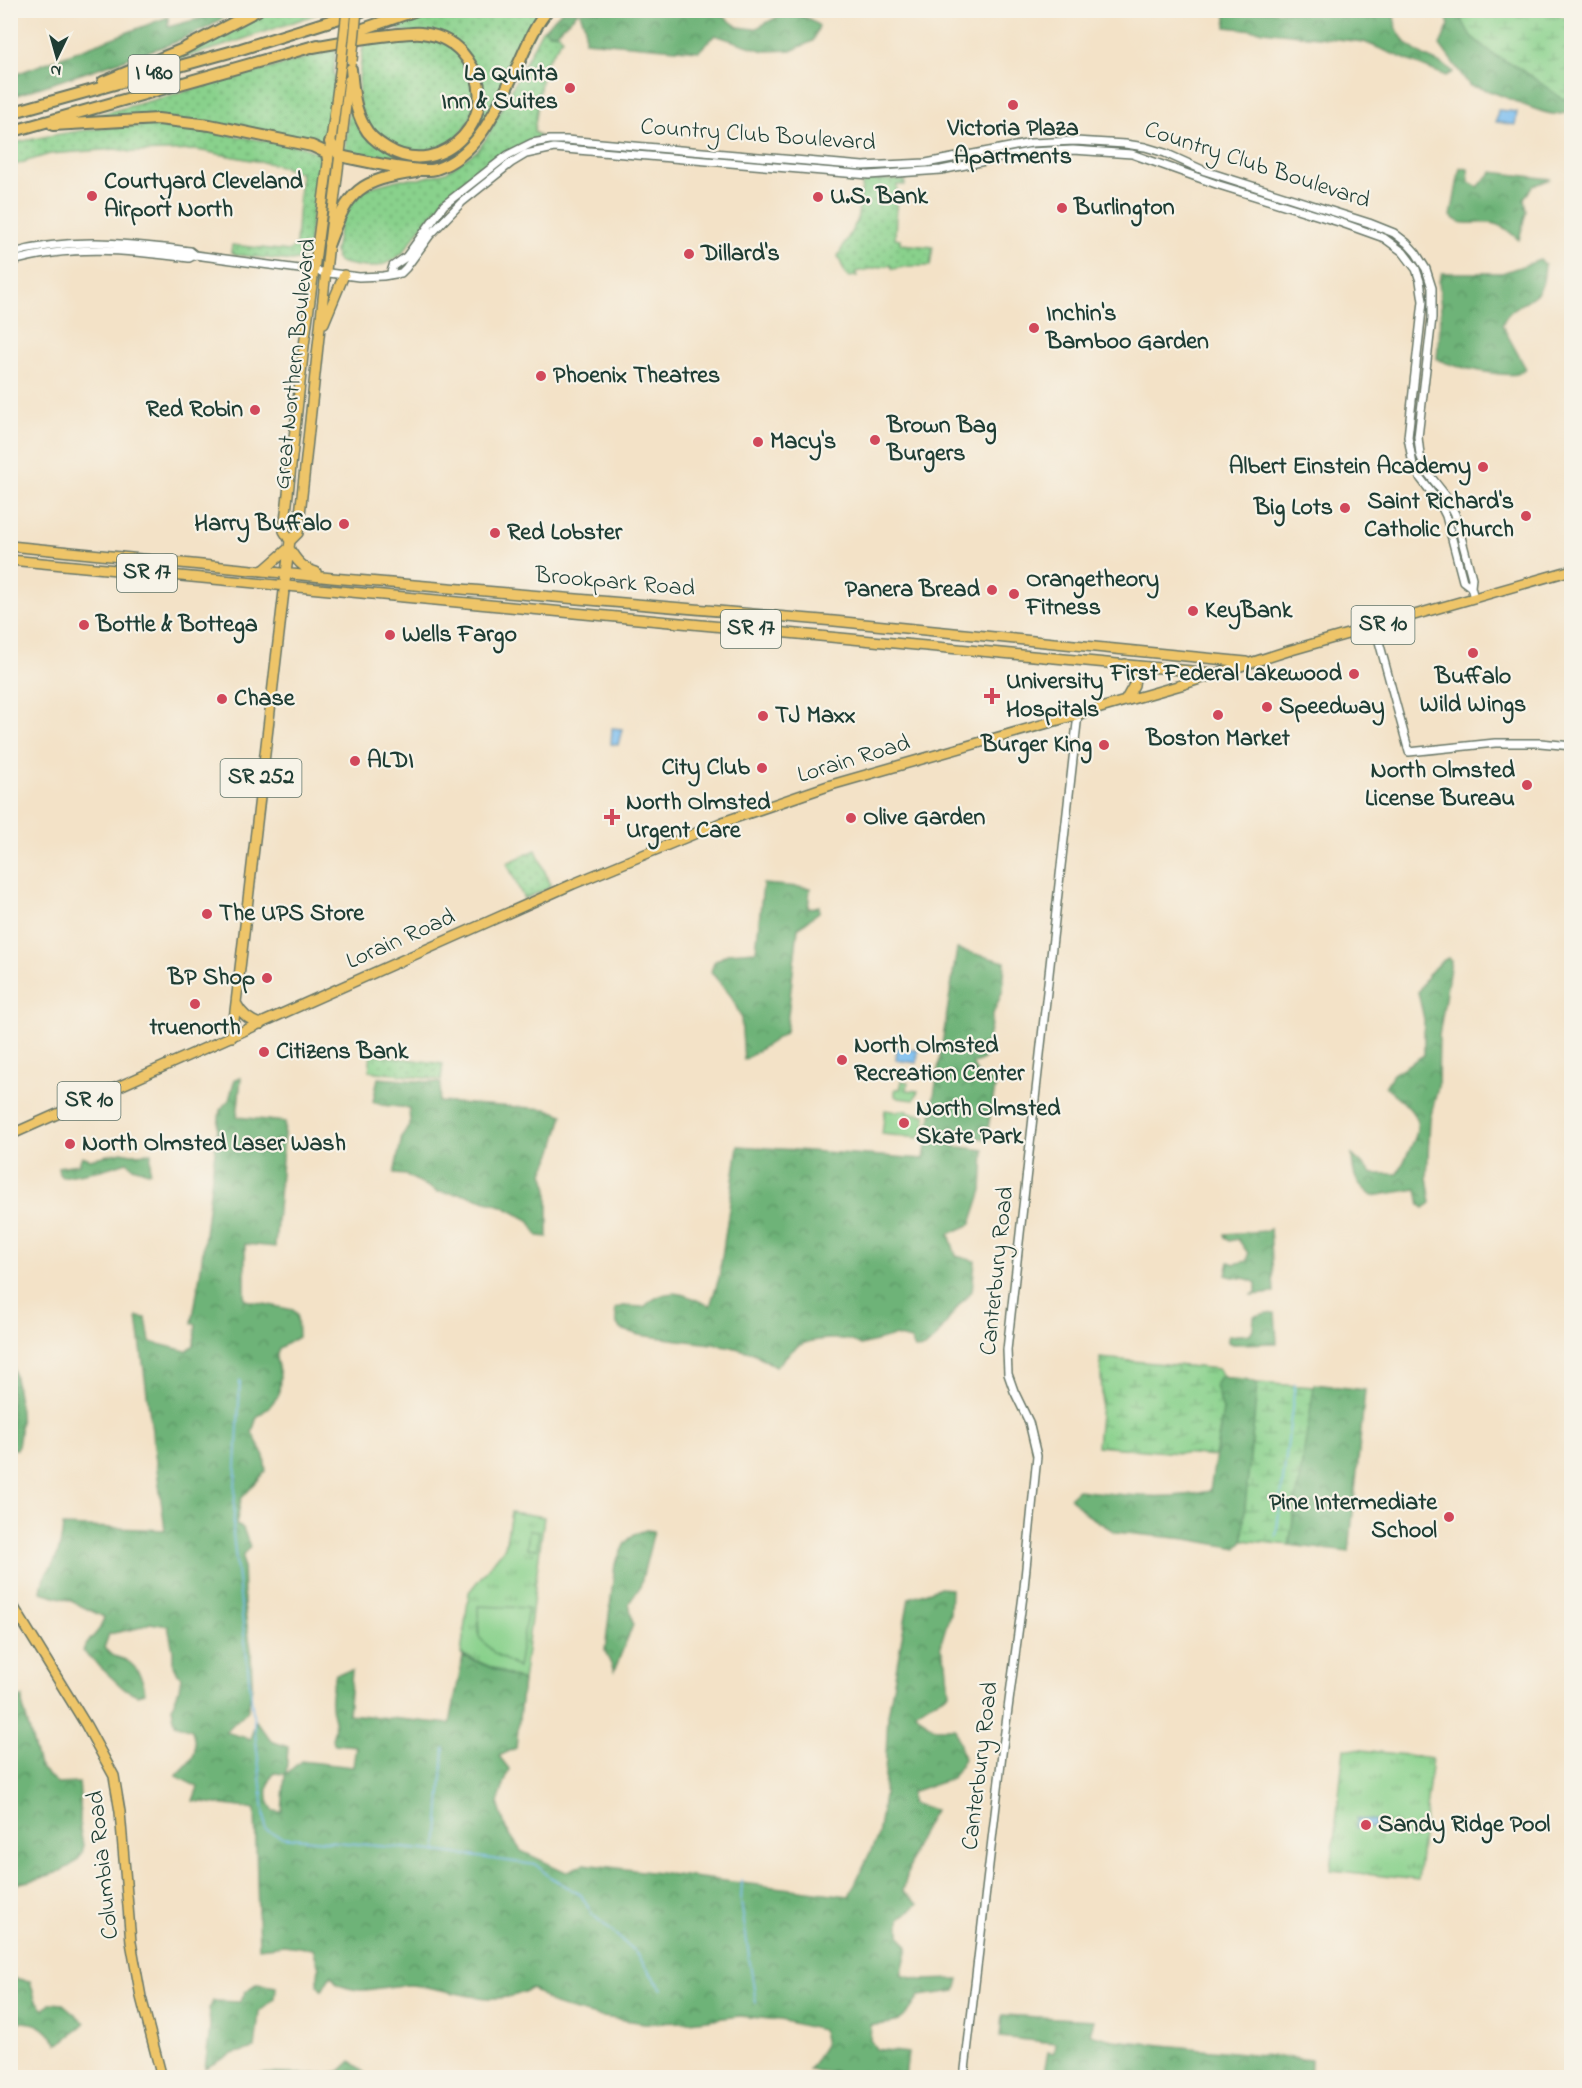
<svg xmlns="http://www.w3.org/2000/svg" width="1582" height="2088" font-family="'Indie Flower',sans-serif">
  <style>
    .grass { fill: url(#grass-dots); stroke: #548760; stroke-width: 1.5 }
    .forest { fill: url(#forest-crowns); stroke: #467856; stroke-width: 1.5; fill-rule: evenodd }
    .wetland { fill: url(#wetland-marsh); stroke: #548760; stroke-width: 1.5 }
    .park { fill: url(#park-tufts); stroke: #548760; stroke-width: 1.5 }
    .pitch { fill: #89d18c; stroke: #548760; stroke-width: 1.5 }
    .water { fill: #7abdf0; stroke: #4c7d92; stroke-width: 1.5 }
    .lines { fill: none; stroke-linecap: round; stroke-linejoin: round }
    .stream { stroke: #7abdf0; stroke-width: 1.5 }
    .minor-casing { stroke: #697767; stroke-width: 10 }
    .major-casing { stroke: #697767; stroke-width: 12 }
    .highway-casing { stroke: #697767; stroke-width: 14 }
    .minor { stroke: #fff; stroke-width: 7 }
    .major { stroke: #eec569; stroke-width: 9 }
    .highway { stroke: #eec569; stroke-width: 10 }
    .major-bridge-casing { stroke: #697767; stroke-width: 12; stroke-linecap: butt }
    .major-bridge { stroke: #eec569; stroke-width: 9 }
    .poi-dot { fill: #d1495b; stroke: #f7f3e8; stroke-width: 2 }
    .labels { text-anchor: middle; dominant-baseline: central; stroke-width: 4.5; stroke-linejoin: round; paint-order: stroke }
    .shield { fill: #f7f3e8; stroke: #60746a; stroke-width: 1.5 }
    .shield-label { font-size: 22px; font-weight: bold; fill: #1f3d34 }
    .poi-label { font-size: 24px; font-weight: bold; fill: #1f3d34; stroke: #f7f3e8; text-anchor: start }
    .street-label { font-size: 24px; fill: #1f3d34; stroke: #f7f3e8 }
  </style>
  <defs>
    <pattern id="grass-dots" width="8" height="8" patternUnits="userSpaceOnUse" patternTransform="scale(1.5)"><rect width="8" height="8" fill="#89d18c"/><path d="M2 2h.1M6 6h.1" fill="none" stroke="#6fab73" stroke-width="1.8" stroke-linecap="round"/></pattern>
    <pattern id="forest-crowns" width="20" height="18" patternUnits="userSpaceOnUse" patternTransform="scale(1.5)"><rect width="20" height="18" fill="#6eb378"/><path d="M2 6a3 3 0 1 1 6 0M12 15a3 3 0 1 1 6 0" fill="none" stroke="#5a9363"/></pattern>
    <pattern id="wetland-marsh" width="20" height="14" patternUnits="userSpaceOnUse" patternTransform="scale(1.5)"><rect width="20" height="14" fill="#89d18c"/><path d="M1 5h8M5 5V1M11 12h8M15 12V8" fill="none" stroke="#6fab73"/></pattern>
    <pattern id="park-tufts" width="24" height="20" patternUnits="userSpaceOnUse" patternTransform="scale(1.5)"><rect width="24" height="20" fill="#89d18c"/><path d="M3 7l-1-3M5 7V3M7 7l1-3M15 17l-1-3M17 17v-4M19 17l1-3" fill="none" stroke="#6fab73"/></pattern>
  </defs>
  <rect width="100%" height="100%" fill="#f7f3e8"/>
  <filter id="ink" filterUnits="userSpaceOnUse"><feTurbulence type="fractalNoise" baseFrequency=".0167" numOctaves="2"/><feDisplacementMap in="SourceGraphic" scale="12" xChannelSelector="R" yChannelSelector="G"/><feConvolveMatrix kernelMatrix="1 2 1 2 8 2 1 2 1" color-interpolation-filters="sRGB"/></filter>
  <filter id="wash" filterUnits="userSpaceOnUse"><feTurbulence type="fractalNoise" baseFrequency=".008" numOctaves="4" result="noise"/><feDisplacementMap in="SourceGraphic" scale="24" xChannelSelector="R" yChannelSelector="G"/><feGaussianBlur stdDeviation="1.35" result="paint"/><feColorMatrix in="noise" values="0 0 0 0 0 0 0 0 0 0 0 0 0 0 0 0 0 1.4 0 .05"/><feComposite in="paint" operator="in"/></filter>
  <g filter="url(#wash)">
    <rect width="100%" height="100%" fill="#f3e2c7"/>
    <path class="grass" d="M267 11H326L220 47 146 68 217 37Z
      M446 11H546C534 32 523 54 511 75 493 109 474 157 431 164 404 170 373 159 346 153L345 148 351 92 362 128 408 160 464 142C473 133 487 108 483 95 478 79 465 59 457 43L398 30 397 28Z
      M544 29 549 33 559 34 562 39 543 67 534 132 539 135V137C517 145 501 156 483 170 447 196 427 217 402 254 379 271 366 269 339 262L336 258 335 251 342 212 367 188 401 179H419L446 172 478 150 487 137 542 30Z
      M399 36C430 36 458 40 470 72 499 152 384 185 360 108 356 92 361 63 363 45Z
      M336 49 333 75 335 76 326 145 242 127 91 119 95 116C176 93 256 74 336 49Z
      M151 125 179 127 304 147 318 153 322 158 320 178 315 190 308 250C305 258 300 260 291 261L236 255 231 252 232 245 289 251 296 245 301 173 273 164 197 150 131 152 116 149 50 154 11 166 10 144C58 133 103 126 151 125Z
      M863 180H905V185H897L895 238 900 239V244L933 247 930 266H910L893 269 890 265 855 272 857 276 849 277 846 275 838 256 857 221Z
      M536 850 550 884 549 888 524 899 507 863Z
      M371 1054 443 1064 441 1080 369 1071Z"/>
    <path class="forest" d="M215 10 232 11 209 27 168 45 11 97V76L168 17V27L202 18Z
      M562 11H579L556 33H549L544 29Z
      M582 11H716L738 27 755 29 781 15 796 14 810 19 819 26 813 41 793 50 764 51 715 35 699 51 585 41V26L580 13Z
      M1226 11H1394C1393 36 1412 51 1432 60 1440 64 1447 65 1453 72L1446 76 1364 42 1226 27Z
      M1445 11H1457L1471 36 1494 55 1521 69 1563 99 1571 96V115C1565 111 1560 115 1553 114 1526 110 1498 90 1470 86L1440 45 1449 25Z
      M1460 168 1468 169 1469 182 1478 187 1492 172 1551 179 1533 186 1524 198 1526 212 1519 240C1513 235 1506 228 1499 225 1481 218 1463 230 1451 216Z
      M1540 260 1545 264C1544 273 1544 285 1538 292 1526 304 1508 307 1502 325L1526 369C1523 371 1520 373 1517 374 1503 377 1450 366 1437 359L1441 311 1439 281 1442 273H1502Z
      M763 884 810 888 808 909 819 906V912L798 928 786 1032 744 1060 741 1017 731 996 711 972 714 962 729 953 756 951Z
      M957 949 1005 962 1003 990 993 1014 984 1059 972 1064 979 1076 996 1082 986 1139 950 1132 952 1146 984 1150 982 1190 971 1224 949 1234 956 1256 975 1261 972 1291 959 1305 935 1339 925 1348 915 1349 911 1340 894 1336 861 1345C849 1339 842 1338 828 1339 799 1341 795 1346 776 1367L754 1353 728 1346 639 1335 621 1329 617 1324 615 1309 623 1306 644 1307C667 1284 685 1294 710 1306L719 1278 738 1146 924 1159Z
      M1448 958 1451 961 1439 1036 1438 1087 1430 1119 1427 1177 1431 1203 1424 1208 1420 1205 1417 1189 1372 1196C1355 1182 1353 1177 1352 1155L1373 1174H1398C1420 1126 1432 1123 1385 1087L1393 1074 1424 1055V1019L1418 992C1426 978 1433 965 1448 958Z
      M241 1078 237 1117 285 1122 275 1247 245 1244V1300L293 1310 297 1314 298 1337 279 1348 276 1358 280 1375 279 1395 269 1407 257 1417 252 1432 264 1456 266 1471 241 1499 236 1525 243 1528 250 1547 243 1554 244 1606 251 1650 252 1686 248 1710 225 1732 250 1739 256 1721 271 1741 288 1747 286 1774 301 1761 353 1767 356 1746 335 1744 332 1739C336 1728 335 1723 332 1712 329 1700 332 1685 336 1674L352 1671 348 1714 450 1724 463 1656 523 1681 516 1748 499 1756 509 1769 498 1803 506 1829 521 1851 566 1872 584 1864 849 1896 878 1836 884 1795 888 1715 909 1598 939 1588 951 1589 950 1613 940 1646 946 1662 949 1693 914 1712 933 1728H955L964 1759 951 1779 911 1792V1803L934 1810 914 1848 903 1891 918 1904 900 1919V1936L908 1947 901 1975 921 1980 959 1979 956 1991 919 1996C905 2021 900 2024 871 2025L870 2040 876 2049 908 2053 905 2077 845 2078 842 2073 809 2070 825 2045 822 2030 780 2020 740 2016 689 2022 645 2023 596 2016 554 2005 532 1988C493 2011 452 1988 411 1985 394 1984 377 1990 360 1990 353 1990 345 1987 338 1985L331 1975 322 1991 317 1985 319 1967 313 1949 284 1945 259 1948 255 1809 193 1801 198 1787 176 1776C194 1758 199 1756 192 1730L175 1724 172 1707 179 1689 181 1677 173 1666V1650L168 1626 150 1623 138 1628 109 1634 104 1648C115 1660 120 1656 129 1662 139 1670 144 1681 145 1693L137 1695 123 1688 83 1651C90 1636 101 1633 104 1617L69 1600 41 1592C44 1572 46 1576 55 1560 60 1550 62 1537 63 1526L165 1530 137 1317 146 1318 150 1342 186 1351 194 1345 196 1324 192 1323 200 1275 220 1110 229 1100 235 1079ZM274 1773 285 1774 282 1812 274 1811C265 1801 266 1784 274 1773Z
      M378 1078 441 1083 439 1102 547 1109 563 1115 553 1151 543 1173 548 1189V1237L538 1236 529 1220 502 1206 468 1195 438 1192 406 1175 394 1174 402 1137 410 1124 409 1108 382 1105 373 1102Z
      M122 1152 131 1154 151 1153 150 1171 148 1172 133 1167 127 1162 101 1170 62 1177 59 1174 58 1167 79 1164 82 1156 90 1159Z
      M1270 1228 1274 1293 1252 1295 1256 1292V1283C1244 1275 1238 1280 1226 1275L1229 1262 1235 1264 1247 1261 1248 1253 1238 1239 1230 1241 1225 1238V1234L1266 1231Z
      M1267 1313H1275L1277 1343 1232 1344 1228 1342V1336L1250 1334 1253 1329 1254 1316Z
      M10 1351C15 1382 26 1419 17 1449H11Z
      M1219 1377 1245 1379 1257 1383C1254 1436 1245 1487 1243 1540L1237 1548 1187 1539 1115 1532 1086 1514 1070 1497 1078 1490C1124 1495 1164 1501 1210 1491L1223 1410 1215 1386Z
      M1314 1384 1365 1390 1349 1552 1289 1545Z
      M646 1530 654 1531 640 1587 629 1603 633 1625 614 1671 605 1651 615 1564 625 1543 635 1534Z
      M17 1697H23L22 1703 39 1766 57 1784 79 1783C81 1798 80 1811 80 1826 79 1833 84 1842 83 1849 80 1872 29 1881 11 1885L10 1706Z
      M11 1978 30 1981 35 1999 44 2009 50 2003 63 2004 85 2023C76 2030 69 2039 58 2044 41 2022 37 2023 11 2021Z
      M257 1984 276 1987 275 1998 259 2012 255 2048 232 2054 205 2068 210 2027 209 2010 213 2001 240 2002 246 1991Z
      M1002 2015 1094 2020 1090 2034 1113 2040 1311 2060 1310 2078 1043 2077 1048 2052 1054 2053 1055 2043 1000 2037Z
      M351 2061 369 2077H255L256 2074C274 2072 328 2077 340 2071 344 2068 348 2064 351 2061Z"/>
    <path class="wetland" d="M1457 11H1553L1571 22V96L1563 99 1521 69 1494 55 1471 36Z
      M1100 1358 1218 1369 1224 1377H1219L1215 1386 1223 1410 1215 1456 1097 1446 1102 1394Z
      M1257 1383 1314 1387 1289 1545 1243 1540C1245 1487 1254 1436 1257 1383Z"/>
    <path class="park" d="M902 1081 908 1082 907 1090 918 1091 914 1100 898 1098 895 1096V1089H900Z
      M511 1512 544 1517 523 1681 461 1654 469 1592 505 1547Z
      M1344 1748 1432 1758 1418 1880 1331 1870Z"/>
    <path class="pitch" d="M885 1110 898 1112 899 1110 908 1111V1113L926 1115 924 1132 918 1138 882 1134Z
      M529 1530 539 1531 537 1549 527 1548Z
      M478 1606 528 1608 518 1668 494 1653 479 1637Z"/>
    <path class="water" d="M1498 110 1517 112 1515 125 1496 122Z
      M612 728 622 729 618 745 611 744Z
      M897 1047 918 1050 917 1063 896 1060Z
      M1357 1818 1376 1822 1375 1828H1356Z"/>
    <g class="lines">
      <path class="stream" d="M240 1380 233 1534 266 1830 282 1837 435 1851 536 1865 550 1877 581 1895 592 1914 634 1951 662 1989
        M1276 1537 1295 1384
        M437 1852 444 1748
        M742 1879 741 1902 756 2003"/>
    </g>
  </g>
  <g filter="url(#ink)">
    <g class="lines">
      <defs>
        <path id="minor" d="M10 254C70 236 130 244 190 251L195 255 359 277 383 276 401 273 406 268 430 235 462 202 511 163 526 154 554 148 869 175 941 170 1029 152 1073 150 1132 154 1219 185 1342 223 1384 238 1403 252 1416 269 1420 281 1423 301 1408 437 1413 465 1421 479 1440 504 1446 516 1463 581 1471 587
          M10 262C69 244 129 250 189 258L195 255
          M390 275 393 266 406 257 444 205 508 155 532 143 550 140H566L863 166 926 163 1031 143 1075 141 1125 144 1145 147 1165 153 1205 171 1369 223 1394 233 1407 243 1416 253 1426 269 1432 288V318L1418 437 1420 455 1427 472 1446 496 1455 514 1472 578 1471 587 1474 598
          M1375 627 1409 752 1495 743H1540L1572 746
          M964 2078 1002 1754 1024 1588 1037 1456 1029 1422 1014 1391 1008 1374 1007 1350 1078 714"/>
        <path id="major" d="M324 323 344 275
          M290 541 284 531 304 346 341 64
          M10 546 332 578 834 621 1246 662
          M289 548C296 560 302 568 316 572
          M10 560 1213 673
          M261 571 265 569 289 548
          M1125 664 1135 678 1134 685 1125 701
          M236 1003C241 1013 249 1021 261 1024
          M232 1037 289 548 290 541 298 533 329 243 349 80
          M10 1135 573 884 723 822 831 785 1181 685 1288 651 1572 570
          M10 1601 86 1725 114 1776 120 1812 131 1942 141 1997 162 2078"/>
        <path id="highway" d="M346 35 417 10
          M313 47C341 42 370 37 398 34 406 34 414 32 421 33 440 35 456 43 467 59 507 112 443 183 387 148 377 142 369 136 364 126 354 108 353 88 351 69
          M103 82 183 49 258 10
          M10 113 241 49 365 10
          M53 125 158 119 210 125 312 146 327 153 328 160
          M10 132 318 45
          M330 142 340 156C359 160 420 174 436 169 481 154 499 102 519 63 527 45 535 25 548 10
          M329 243C349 189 359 181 416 172"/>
      </defs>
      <use href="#minor" class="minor-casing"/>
      <use href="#major" class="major-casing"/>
      <use href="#highway" class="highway-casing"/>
      <use href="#minor" class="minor"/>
      <use href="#major" class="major"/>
      <use href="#highway" class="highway"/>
      <defs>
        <path id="major-bridge" d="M352 61 357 10
          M341 64 347 10"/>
      </defs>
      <use href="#major-bridge" class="major-bridge-casing"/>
      <use href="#major-bridge" class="major-bridge"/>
    </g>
  </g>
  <g class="poi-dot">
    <circle cx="570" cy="88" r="6"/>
    <circle cx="1013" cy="105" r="6"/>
    <circle cx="92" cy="196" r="6"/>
    <circle cx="818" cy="197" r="6"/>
    <circle cx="1062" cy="208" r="6"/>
    <circle cx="689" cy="254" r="6"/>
    <circle cx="1034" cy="328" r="6"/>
    <circle cx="541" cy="376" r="6"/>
    <circle cx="255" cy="410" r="6"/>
    <circle cx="875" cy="440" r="6"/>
    <circle cx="758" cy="442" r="6"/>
    <circle cx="1483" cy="467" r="6"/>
    <circle cx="1345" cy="508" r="6"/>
    <circle cx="1526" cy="516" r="6"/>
    <circle cx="344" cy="524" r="6"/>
    <circle cx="495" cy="533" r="6"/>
    <circle cx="992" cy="590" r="6"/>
    <circle cx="1014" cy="594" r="6"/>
    <circle cx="1193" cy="611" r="6"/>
    <circle cx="84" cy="625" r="6"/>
    <circle cx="390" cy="635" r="6"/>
    <circle cx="1473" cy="653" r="6"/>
    <circle cx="1354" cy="674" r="6"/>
    <path d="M989 687h6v6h6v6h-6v6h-6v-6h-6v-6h6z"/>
    <circle cx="222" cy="699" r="6"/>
    <circle cx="1267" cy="707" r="6"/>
    <circle cx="1218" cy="715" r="6"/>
    <circle cx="763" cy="716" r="6"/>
    <circle cx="1104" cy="745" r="6"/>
    <circle cx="355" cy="761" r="6"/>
    <circle cx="762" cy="768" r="6"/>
    <circle cx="1527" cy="785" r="6"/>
    <path d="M609 808h6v6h6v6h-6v6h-6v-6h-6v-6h6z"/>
    <circle cx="851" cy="818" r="6"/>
    <circle cx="207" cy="914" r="6"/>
    <circle cx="267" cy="978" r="6"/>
    <circle cx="195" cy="1004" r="6"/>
    <circle cx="264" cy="1052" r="6"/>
    <circle cx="842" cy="1060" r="6"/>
    <circle cx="904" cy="1123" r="6"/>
    <circle cx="70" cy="1144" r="6"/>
    <circle cx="1449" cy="1517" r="6"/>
    <circle cx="1366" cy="1825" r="6"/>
  </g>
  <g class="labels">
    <g class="shield">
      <rect x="128.5" y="55" width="51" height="38" rx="4.5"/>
      <rect x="117" y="554" width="60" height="38" rx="4.5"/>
      <rect x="1351.5" y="606" width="63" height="38" rx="4.5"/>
      <rect x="721" y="610" width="60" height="38" rx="4.5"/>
      <rect x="220.5" y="759" width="81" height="38" rx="4.5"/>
      <rect x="57.5" y="1082" width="63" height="38" rx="4.5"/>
    </g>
    <g class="shield-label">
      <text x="154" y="74">I 480</text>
      <text x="147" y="573">SR 17</text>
      <text x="1383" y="625">SR 10</text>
      <text x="751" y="629">SR 17</text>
      <text x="261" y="778">SR 252</text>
      <text x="89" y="1101">SR 10</text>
    </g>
    <g class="poi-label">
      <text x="558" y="74" text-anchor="end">La Quinta<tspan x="558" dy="28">Inn &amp; Suites</tspan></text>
      <text x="1013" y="129" text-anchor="middle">Victoria Plaza<tspan x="1013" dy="28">Apartments</tspan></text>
      <text x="104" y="182">Courtyard Cleveland<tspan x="104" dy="28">Airport North</tspan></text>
      <text x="830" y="197">U.S. Bank</text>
      <text x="1074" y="208">Burlington</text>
      <text x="701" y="254">Dillard's</text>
      <text x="1046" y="314">Inchin's<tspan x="1046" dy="28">Bamboo Garden</tspan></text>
      <text x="553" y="376">Phoenix Theatres</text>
      <text x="243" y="410" text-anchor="end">Red Robin</text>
      <text x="887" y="426">Brown Bag<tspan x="887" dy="28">Burgers</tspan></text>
      <text x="770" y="442">Macy's</text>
      <text x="1471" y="467" text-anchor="end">Albert Einstein Academy</text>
      <text x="1514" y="502" text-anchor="end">Saint Richard's<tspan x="1514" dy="28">Catholic Church</tspan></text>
      <text x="1333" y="508" text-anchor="end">Big Lots</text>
      <text x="332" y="524" text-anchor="end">Harry Buffalo</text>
      <text x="507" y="533">Red Lobster</text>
      <text x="1026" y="580">Orangetheory<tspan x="1026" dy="28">Fitness</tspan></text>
      <text x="980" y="590" text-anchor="end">Panera Bread</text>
      <text x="1205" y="611">KeyBank</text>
      <text x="96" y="625">Bottle &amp; Bottega</text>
      <text x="402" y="635">Wells Fargo</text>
      <text x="1342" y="674" text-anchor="end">First Federal Lakewood</text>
      <text x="1473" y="677" text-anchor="middle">Buffalo<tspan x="1473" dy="28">Wild Wings</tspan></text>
      <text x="1006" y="682">University<tspan x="1006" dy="28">Hospitals</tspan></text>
      <text x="234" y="699">Chase</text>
      <text x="1279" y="707">Speedway</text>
      <text x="775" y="716">TJ Maxx</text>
      <text x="1218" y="739" text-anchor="middle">Boston Market</text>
      <text x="1092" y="745" text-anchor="end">Burger King</text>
      <text x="367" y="761">ALDI</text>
      <text x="750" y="768" text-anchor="end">City Club</text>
      <text x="1515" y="771" text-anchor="end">North Olmsted<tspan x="1515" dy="28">License Bureau</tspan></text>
      <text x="626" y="803">North Olmsted<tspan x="626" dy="28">Urgent Care</tspan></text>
      <text x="863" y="818">Olive Garden</text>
      <text x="219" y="914">The UPS Store</text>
      <text x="255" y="978" text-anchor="end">BP Shop</text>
      <text x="195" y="1028" text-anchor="middle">truenorth</text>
      <text x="854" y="1046">North Olmsted<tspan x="854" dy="28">Recreation Center</tspan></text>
      <text x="276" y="1052">Citizens Bank</text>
      <text x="916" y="1109">North Olmsted<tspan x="916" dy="28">Skate Park</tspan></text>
      <text x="82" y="1144">North Olmsted Laser Wash</text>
      <text x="1437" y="1503" text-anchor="end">Pine Intermediate<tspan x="1437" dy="28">School</tspan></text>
      <text x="1378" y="1825">Sandy Ridge Pool</text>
    </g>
    <g class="street-label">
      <text transform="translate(758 136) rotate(4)">Country Club Boulevard</text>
      <text transform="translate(1257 166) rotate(18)">Country Club Boulevard</text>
      <text transform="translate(296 364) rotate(-84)">Great Northern Boulevard</text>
      <text transform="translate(615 583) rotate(5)">Brookpark Road</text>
      <text transform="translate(854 760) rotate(-17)">Lorain Road</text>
      <text transform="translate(401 940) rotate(-24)">Lorain Road</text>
      <text transform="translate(998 1271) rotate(-84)">Canterbury Road</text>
      <text transform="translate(981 1766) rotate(-83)">Canterbury Road</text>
      <text transform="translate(104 1865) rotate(-96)">Columbia Road</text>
    </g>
  </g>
  <rect width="1582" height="2088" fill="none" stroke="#f7f3e8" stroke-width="36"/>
  <g transform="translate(57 57) rotate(185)" stroke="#f7f3e8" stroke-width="4.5" paint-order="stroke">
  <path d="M0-4.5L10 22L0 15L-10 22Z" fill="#1f3d34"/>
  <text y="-9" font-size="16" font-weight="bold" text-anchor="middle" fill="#1f3d34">N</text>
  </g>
</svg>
